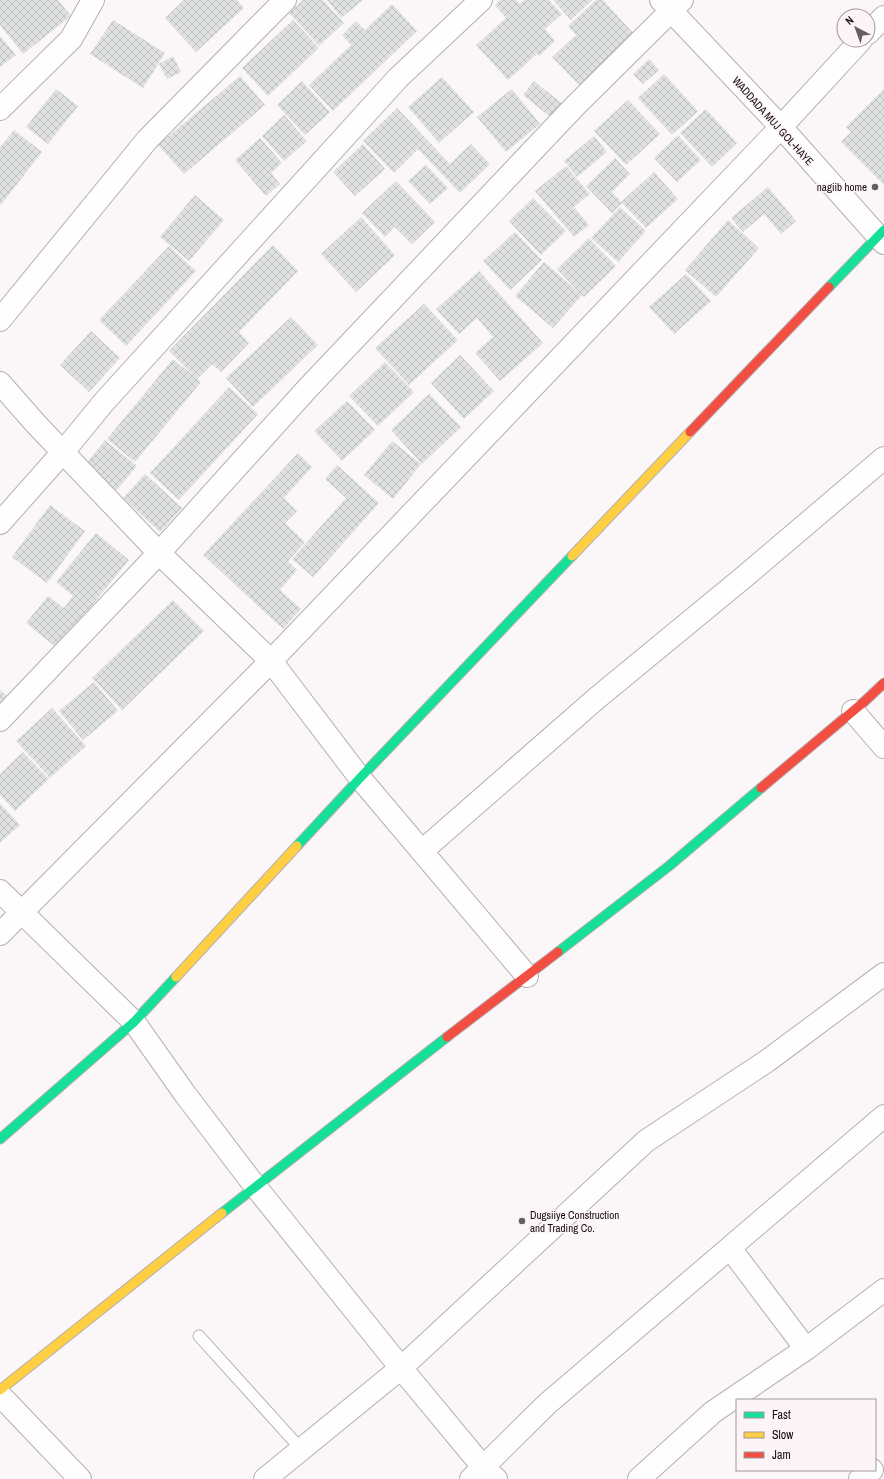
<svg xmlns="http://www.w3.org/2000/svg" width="884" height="1479" font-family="'Archivo Narrow',sans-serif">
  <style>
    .building { fill: url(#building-cross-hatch) }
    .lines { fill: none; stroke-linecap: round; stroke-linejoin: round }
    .lane-casing { stroke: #b5afb2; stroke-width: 13 }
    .street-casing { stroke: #b5afb2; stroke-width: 24 }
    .fast-casing { stroke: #b5afb2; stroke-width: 11 }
    .slow-casing { stroke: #b5afb2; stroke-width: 11 }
    .jam-casing { stroke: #b5afb2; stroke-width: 11 }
    .lane { stroke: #fefefe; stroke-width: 11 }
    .street { stroke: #fefefe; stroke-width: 22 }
    .fast { stroke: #16e098; stroke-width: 9 }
    .slow { stroke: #ffcf43; stroke-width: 9 }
    .jam { stroke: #f24e42; stroke-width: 9 }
    .poi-dot { fill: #645f61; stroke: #fdf4f7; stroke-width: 1.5 }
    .labels { text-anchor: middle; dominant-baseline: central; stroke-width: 3; stroke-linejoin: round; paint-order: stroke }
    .street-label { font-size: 11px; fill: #130d0f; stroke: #fdf4f7 }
    .poi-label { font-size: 11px; fill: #130d0f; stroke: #fdf4f7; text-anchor: end }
  </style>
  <defs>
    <pattern id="building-cross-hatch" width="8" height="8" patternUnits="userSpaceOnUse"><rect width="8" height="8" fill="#e0e2e1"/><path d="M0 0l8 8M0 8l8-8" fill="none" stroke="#bfc1c0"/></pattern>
  </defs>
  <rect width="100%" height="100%" fill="#fbf6f8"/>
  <path class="building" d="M0 0H58L71 16 23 54 0 25Z
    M184 0H237L244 8 196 52 165 18Z
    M303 0H323L344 23 319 46 289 13Z
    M327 0H363L341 18Z
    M500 0H516L520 4 524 0H549L562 14 545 29 555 41 539 56 537 54 508 80 476 45 506 18 495 5Z
    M553 0H592L571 20Z
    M596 0H603L634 34 579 85 552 57 576 35 568 26Z
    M392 4 417 31 333 111 309 85 351 45 342 35 356 21 365 30Z
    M113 20 165 53 143 88 90 54Z
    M293 20 319 48 268 96 242 68Z
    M0 36 16 55 0 67Z
    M173 56 181 72 167 79 159 64Z
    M649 59 659 70 643 84 633 74Z
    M664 74 698 111 672 135 638 98Z
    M240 76 265 105 184 174 158 145Z
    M442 77 474 112 439 143 408 107Z
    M302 81 330 112 305 135 277 105Z
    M534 81 564 105 553 119 523 95Z
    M56 89 78 106 48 144 26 127Z
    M512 89 540 124 506 152 477 117Z
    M884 89V185L841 142 851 132 846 127Z
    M628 100 660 134 626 165 594 131Z
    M397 108 450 164 471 144 490 164 460 193 418 149 394 173 363 141Z
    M706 109 737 143 712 167 680 133Z
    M284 115 307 141 284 161 262 136Z
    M14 130 42 152 0 206V147Z
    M678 135 701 160 677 182 654 158Z
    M594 136 607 152 577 177 564 161Z
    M260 138 282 163 271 173 280 184 266 196 235 160Z
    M363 144 385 169 355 196 333 172Z
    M615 158 630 174 612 192 622 203 612 213 586 186Z
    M426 165 448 188 430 204 408 181Z
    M566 166 590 194 574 207 589 225 574 237 535 191Z
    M654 172 678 199 646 228 621 202Z
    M396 181 435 222 412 244 395 227 385 237 362 213Z
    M768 187 796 221 781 234 764 214 743 232 731 218Z
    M195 195 224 220 189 261 160 237Z
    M533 198 566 231 541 255 509 221Z
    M620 207 646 231 618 262 591 238Z
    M361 217 395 255 356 292 321 254Z
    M728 220 759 248 716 297 685 270Z
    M515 232 542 260 510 290 483 261Z
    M589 238 616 266 584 297 582 295 553 328 515 296 544 262 579 292 557 269Z
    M273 245 298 271 239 332 249 343 221 372 212 364 197 379 169 351Z
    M169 246 196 271 126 346 99 320Z
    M479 271 543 343 500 381 475 353 493 337 477 318 459 334 436 309Z
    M686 274 711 301 674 334 649 307Z
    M424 304 458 340 409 385 375 348Z
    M291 317 318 345 253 407 226 378Z
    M91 331 120 358 89 392 60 365Z
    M460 355 494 391 464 419 431 383Z
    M173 359 201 382 135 462 107 439Z
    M385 362 414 392 378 426 349 396Z
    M229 387 258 414 179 500 150 473Z
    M429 394 461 427 422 464 391 430Z
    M347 401 375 430 342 461 314 431Z
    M105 440 137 466 116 491 85 465Z
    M392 441 421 464 393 499 364 475Z
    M298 453 312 467 284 498 297 511 285 523 305 542 288 561 297 570 280 590 301 609 283 629 203 555Z
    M337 465 379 503 313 577 292 559 346 498 325 479Z
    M145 474 182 508 160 532 123 498Z
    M50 505 85 531 47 583 12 557Z
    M96 533 129 560 57 648 26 623 48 596 64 608 73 596 56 582Z
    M173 600 204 631 122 710 92 678Z
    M94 682 118 711 83 740 59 711Z
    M0 690 7 696 0 704Z
    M52 708 86 746 50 778 16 741Z
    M23 752 49 779 15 811 0 795V774Z
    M0 803 20 825 0 843Z"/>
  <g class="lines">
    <defs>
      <path id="lane" d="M199 1336 301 1449"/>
      <path id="street" d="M661 0 781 127 884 243
        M868 33 884 17
        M0 109 71 39 93 0
        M0 320 147 140 285 0
        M0 383 36 424 159 553 271 661 360 778 527 976
        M0 523 63 452 104 402 398 78 481 0
        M853 711 884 747
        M0 720 159 553 307 389 575 106 682 0
        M422 851 597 698 744 577 884 458
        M0 891 134 1022 185 1094 255 1186 401 1368 483 1467 496 1479
        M0 934 271 661 781 127 861 40
        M730 1248 806 1349
        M0 1395 80 1479
        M265 1479 401 1368 646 1141 767 1061 884 974
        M471 1479 547 1404 884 1116
        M639 1479 713 1412 806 1349 884 1290
        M860 1479 872 1470"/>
      <path id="fast" d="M829 287 884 230
        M297 846 360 778 572 556
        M558 952 669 866 761 788
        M0 1139 134 1022 176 977
        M222 1213 447 1037"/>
      <path id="slow" d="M572 556 690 432
        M176 977 297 846
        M0 1390 222 1213"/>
      <path id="jam" d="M690 432 829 287
        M761 788 865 701 884 683
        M447 1037 558 952"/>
    </defs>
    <use href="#lane" class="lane-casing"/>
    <use href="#street" class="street-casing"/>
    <use href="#fast" class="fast-casing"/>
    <use href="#slow" class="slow-casing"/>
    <use href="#jam" class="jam-casing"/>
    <use href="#lane" class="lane"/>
    <use href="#street" class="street"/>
    <use href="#fast" class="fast"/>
    <use href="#slow" class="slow"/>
    <use href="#jam" class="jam"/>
  </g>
  <g class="poi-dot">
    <circle cx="875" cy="187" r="4"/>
    <circle cx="522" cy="1221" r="4"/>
  </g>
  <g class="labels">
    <g class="street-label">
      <text transform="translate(773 121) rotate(48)">WADDADA MUJ GOL-HAYE</text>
    </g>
    <g class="poi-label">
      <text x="867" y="187">nagiib home</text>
      <text x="530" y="1215" text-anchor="start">Dugsiiye Construction<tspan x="530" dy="13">and Trading Co.</tspan></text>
    </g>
  </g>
  <rect x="736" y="1399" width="140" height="72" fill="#fdf4f7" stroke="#9f989a"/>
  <rect x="744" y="1412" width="20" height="6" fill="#16e098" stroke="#9f989a"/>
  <text x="772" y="1419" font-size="12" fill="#130d0f">Fast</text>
  <rect x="744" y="1432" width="20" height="6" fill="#ffcf43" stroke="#9f989a"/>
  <text x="772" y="1439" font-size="12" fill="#130d0f">Slow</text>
  <rect x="744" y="1452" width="20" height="6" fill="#f24e42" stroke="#9f989a"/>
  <text x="772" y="1459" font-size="12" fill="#130d0f">Jam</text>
  <g transform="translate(856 28) rotate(319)"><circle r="19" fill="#fdf4f7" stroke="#9f989a"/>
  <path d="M0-3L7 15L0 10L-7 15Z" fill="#645f61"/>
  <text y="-6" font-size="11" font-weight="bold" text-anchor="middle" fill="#130d0f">N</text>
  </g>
</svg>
